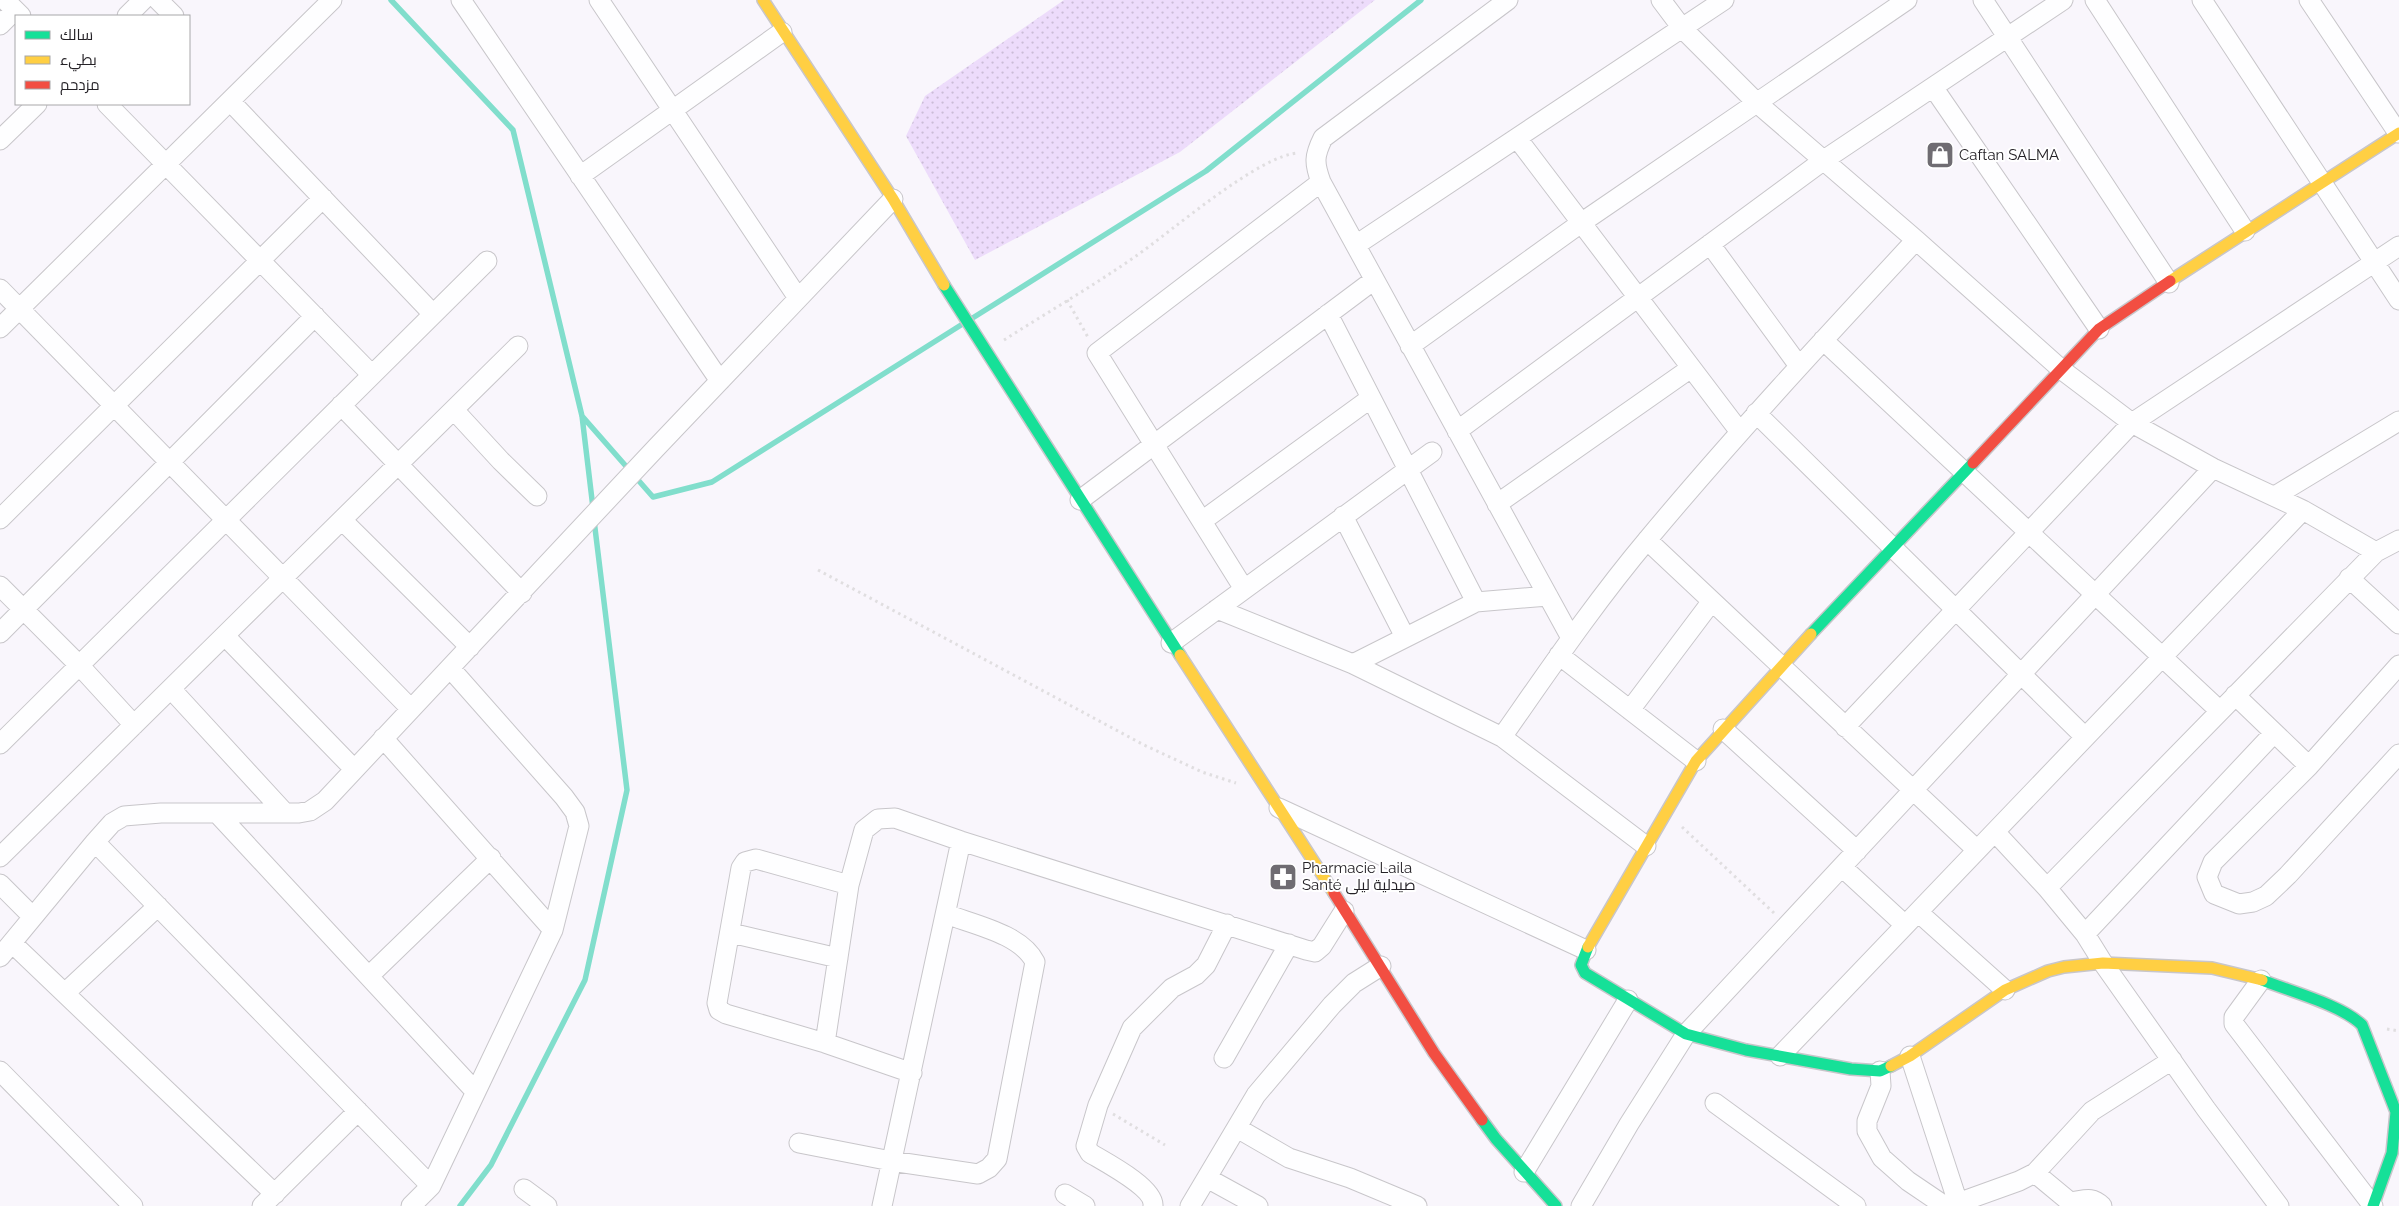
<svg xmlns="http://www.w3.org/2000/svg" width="2399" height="1206" font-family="Raleway,Cairo,sans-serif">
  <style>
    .grass { fill: url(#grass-dots) }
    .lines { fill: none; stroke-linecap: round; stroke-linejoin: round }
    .stream { stroke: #81decc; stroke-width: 5.5 }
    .street-casing { stroke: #c8c6ca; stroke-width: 21 }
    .fast-casing { stroke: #c8c6ca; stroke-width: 14 }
    .slow-casing { stroke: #c8c6ca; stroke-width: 14 }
    .jam-casing { stroke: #c8c6ca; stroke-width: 14 }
    .path { stroke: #e0dee0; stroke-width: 3; stroke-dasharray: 2.5 4; stroke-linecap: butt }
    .street { stroke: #fefeff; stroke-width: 19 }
    .fast { stroke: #16e098; stroke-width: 11 }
    .slow { stroke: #ffcf43; stroke-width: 11 }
    .jam { stroke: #f24e42; stroke-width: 11 }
    .labels { text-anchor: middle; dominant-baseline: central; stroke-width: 4; stroke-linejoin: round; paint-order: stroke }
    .poi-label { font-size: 15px; fill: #252227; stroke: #fff; text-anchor: start }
  </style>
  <defs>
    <pattern id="grass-dots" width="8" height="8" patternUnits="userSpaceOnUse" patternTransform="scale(1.25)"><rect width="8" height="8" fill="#eddcfb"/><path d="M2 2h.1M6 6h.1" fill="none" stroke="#cbbcd7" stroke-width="1.8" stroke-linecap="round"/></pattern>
  </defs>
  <rect width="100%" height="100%" fill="#f9f6fc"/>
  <path class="grass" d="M1064 0H1375L1180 152 975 260 906 136 925 96Z"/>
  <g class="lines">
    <path class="stream" d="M391 0 513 130 582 416 593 508
      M971 319 1206 171 1421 0
      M582 416 653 497 712 482 961 325
      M460 1206 491 1165 585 980 627 790 594 520"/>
    <defs>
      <path id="street" d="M5 0 21 16
        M158 0 174 16
        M461 0 720 381
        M599 0 798 298
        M1508 0 1323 138C1314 156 1314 163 1321 182L1571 638
        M1661 0 1682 28 1757 103 1916 240 2062 370 2132 423 2213 468 2303 510 2376 552 2399 540
        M1983 0 2169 283
        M2095 0 2245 231
        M2202 0 2399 300
        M2309 0 2398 133
        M127 16 143 0
        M0 25 15 10
        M1933 87 2099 329
        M230 101 433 314
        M107 104 372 375
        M1517 138 1740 432
        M0 140 37 104
        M580 176 782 32
        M1710 244 1799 366
        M1356 245 1724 0
        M0 289 411 709
        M1328 314 1476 602
        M0 328 332 0
        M1823 340 2220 711
        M1410 346 1581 223 1907 0
        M341 405 522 593
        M454 410 501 461 537 496
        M1756 413 2085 737
        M1457 431 1824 160 2063 0
        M2275 496 2399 421
        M1080 500 1374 280
        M1497 504 1691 368
        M1343 516 1405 637
        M0 519 323 198
        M342 520 470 647
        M1202 521 1371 398
        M1647 540 1977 850
        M2349 578 2399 624
        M0 586 79 665 134 725
        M1244 589 1097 353 1321 182
        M1217 609 1353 664 1502 737 1646 846
        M0 633 315 316
        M225 636 354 769
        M1171 643 1432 452
        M1559 655 1696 761
        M1353 664 1476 602 1548 596
        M2399 665 2309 766 2213 862 2207 877 2214 894 2239 904 2253 902 2266 896 2288 875 2399 754
        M171 689 285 813
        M2235 695 2309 766
        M1630 710 1712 601
        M1845 727 2132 423 2399 246
        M1723 729 1857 851
        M1502 737C1549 670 1595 602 1648 539 1734 436 1825 338 1916 240
        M383 738 553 930
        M0 744 487 261
        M1279 808 1586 950
        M217 813 475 1091
        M1995 832 2047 888 2085 934 2103 963 2206 1109 2279 1206
        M95 842 431 1186
        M0 857 518 346
        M1842 867 1905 925
        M0 884 33 917
        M849 885 756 859 745 862 741 868 717 1003 719 1010 726 1014 825 1043 912 1073
        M2047 888 2376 552
        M1918 912 2005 990
        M731 933 838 958
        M2085 934 2274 733
        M12 943 275 1194
        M0 957 95 842 112 823 124 816 161 813H299L310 811 325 801 655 449 893 199
        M369 976 491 858
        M2261 980 2234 1017V1024L2373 1206
        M65 993 158 906
        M825 1043 849 885 864 830 878 819 895 818 961 841 1306 950 1315 952 1322 946 1344 911
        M1780 1056 2303 510
        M1910 1056 1958 1203
        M1224 1058 1289 944
        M0 1071 133 1206
        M1880 1071 1881 1086 1867 1121V1131L1882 1158 1908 1181 1942 1204 1958 1203 2019 1181 2035 1173 2092 1111 2172 1060
        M1715 1103 1856 1206
        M1237 1128 1289 1158 1350 1178 1417 1206
        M799 1143 891 1161 978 1174 989 1168 997 1159 1035 962C1021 934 975 925 946 914
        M1524 1172 1628 1000
        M2035 1173 2070 1202C2083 1201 2091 1195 2102 1206
        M1207 1178 1258 1206
        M524 1189 547 1206
        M1065 1194 1085 1206
        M262 1206 358 1111
        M411 1206 431 1186 553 930 579 826 575 812 564 797 450 668
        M882 1206 961 841
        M1153 1206C1155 1188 1105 1162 1090 1153L1086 1146 1098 1105 1132 1028 1172 988 1196 975 1206 965 1227 924
        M1190 1206 1256 1095 1332 1005 1354 983 1381 966
        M1581 1206 1629 1124 1686 1034 2213 468"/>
      <path id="fast" d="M944 285 1180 655
        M1811 634 1973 463
        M1588 947 1581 965 1585 973 1686 1034 1746 1050 1851 1069 1880 1071 1891 1066
        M2262 980C2289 991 2342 1005 2362 1025L2396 1112 2392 1153 2373 1206
        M1482 1120 1496 1139 1556 1206"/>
      <path id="slow" d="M763 0 893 199 944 285
        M2170 281 2399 133
        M1180 655 1334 893
        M1588 947 1696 761 1811 634
        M1891 1066 1910 1056 2005 990 2048 971 2064 967 2103 963 2212 968 2262 980"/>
      <path id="jam" d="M1973 463 2099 329 2170 281
        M1334 893 1434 1053 1482 1120"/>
    </defs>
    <use href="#street" class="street-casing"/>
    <use href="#fast" class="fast-casing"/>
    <use href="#slow" class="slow-casing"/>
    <use href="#jam" class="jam-casing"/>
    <path class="path" d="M1067 300 1089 339
      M1004 340C1048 312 1093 286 1136 256 1172 231 1260 154 1299 153
      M818 570 1144 745 1202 772 1236 783
      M1682 827 1774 913
      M2387 1029 2399 1031
      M1113 1114 1165 1145"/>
    <use href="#street" class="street"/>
    <use href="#fast" class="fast"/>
    <use href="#slow" class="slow"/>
    <use href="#jam" class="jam"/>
  </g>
  <defs>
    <symbol id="shop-square" viewBox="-11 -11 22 22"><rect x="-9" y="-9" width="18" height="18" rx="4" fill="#6f6c72" stroke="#fff"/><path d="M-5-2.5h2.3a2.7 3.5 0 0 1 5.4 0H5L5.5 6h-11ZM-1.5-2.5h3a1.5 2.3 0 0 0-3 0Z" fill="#fff"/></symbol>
    <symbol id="pharmacy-square" viewBox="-11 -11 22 22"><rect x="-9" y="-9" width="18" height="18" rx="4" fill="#6f6c72" stroke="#fff"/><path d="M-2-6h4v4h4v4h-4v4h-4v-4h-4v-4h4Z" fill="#fff"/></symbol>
  </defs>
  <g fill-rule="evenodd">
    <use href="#shop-square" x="1924" y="139" width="32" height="32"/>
    <use href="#pharmacy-square" x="1267" y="861" width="32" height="32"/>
  </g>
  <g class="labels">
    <g class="poi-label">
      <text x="1959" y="155">Caftan SALMA</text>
      <text x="1302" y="868">Pharmacie Laila<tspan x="1302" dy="17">Santé صيدلية ليلى</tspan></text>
    </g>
  </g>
  <rect x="15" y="15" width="175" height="90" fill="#ffffff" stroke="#a8a7a9"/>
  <rect x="25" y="31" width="25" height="8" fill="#16e098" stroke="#a8a7a9"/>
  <text x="60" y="40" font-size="15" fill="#252227">سالك</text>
  <rect x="25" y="56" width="25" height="8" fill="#ffcf43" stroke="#a8a7a9"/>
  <text x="60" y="65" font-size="15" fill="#252227">بطيء</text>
  <rect x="25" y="81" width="25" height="8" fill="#f24e42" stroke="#a8a7a9"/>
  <text x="60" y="90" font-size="15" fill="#252227">مزدحم</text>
</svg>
